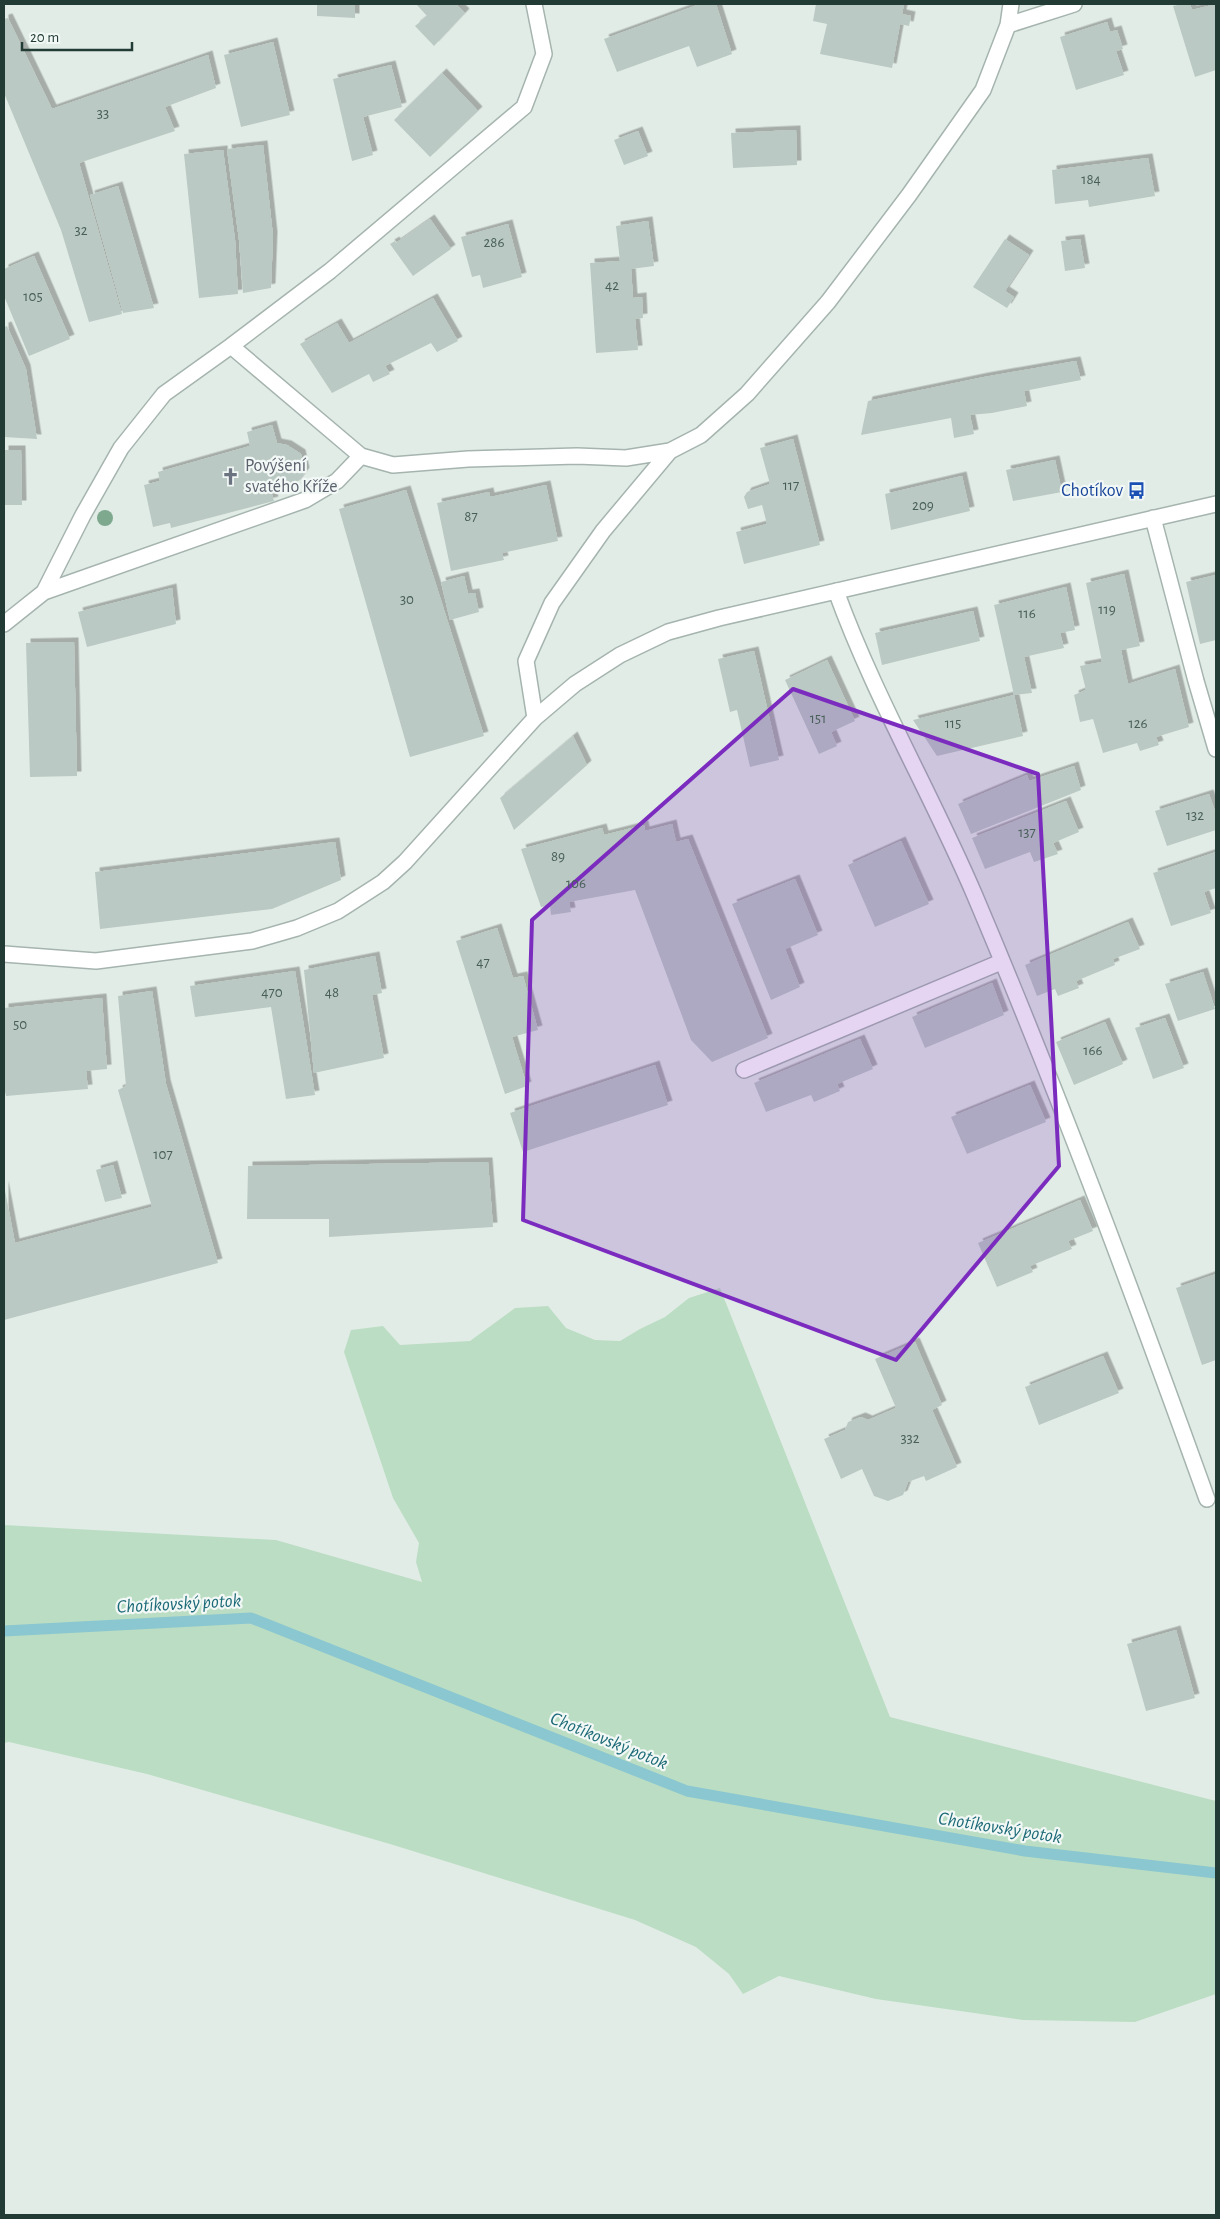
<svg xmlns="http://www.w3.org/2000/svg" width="1220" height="2219" font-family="'Alegreya Sans',sans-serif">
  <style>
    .green { fill: #bbddc3 }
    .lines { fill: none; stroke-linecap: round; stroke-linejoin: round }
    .stream { stroke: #8ac7d0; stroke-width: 11 }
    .building { fill: #bac9c3; filter: url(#shadow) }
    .minor-casing { stroke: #a5b4ae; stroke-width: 18 }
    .minor { stroke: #fff; stroke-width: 15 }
    .tree { fill: #7ea98f }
    .marked { fill: #7b2cbf; fill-opacity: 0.2; stroke: #7b2cbf; stroke-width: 4; stroke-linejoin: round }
    .labels { text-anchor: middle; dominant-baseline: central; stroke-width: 4.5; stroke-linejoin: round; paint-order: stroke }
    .number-label { font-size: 15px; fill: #485f58 }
    .worship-label { font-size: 18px; fill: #5b616d; stroke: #f2f8f5; text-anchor: start }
    .transit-label { font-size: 18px; fill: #164399; stroke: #f2f8f5; text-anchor: end }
    .water-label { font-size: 19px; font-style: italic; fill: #1d6a78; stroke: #f2f8f5 }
  </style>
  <defs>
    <filter id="shadow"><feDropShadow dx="4.5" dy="-4.5" stdDeviation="0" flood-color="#0004"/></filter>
  </defs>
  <rect width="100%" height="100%" fill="#e2ece7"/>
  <path class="green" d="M720 1288 890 1717 1216 1801V1994L1135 2022 1023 2020 876 1999 779 1976 743 1994 729 1974 696 1947 635 1920 390 1844 147 1774 9 1742 4 1743V1525L276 1540 422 1582 416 1562 419 1543 393 1498 344 1352 351 1330 383 1326 400 1345 470 1341 515 1308 548 1306 566 1328 595 1340 620 1341 640 1329 665 1317 689 1298Z"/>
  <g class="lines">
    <path class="stream" d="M4 1631 251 1618 687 1791 1025 1851 1216 1873"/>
  </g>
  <path class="building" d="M317 4H355V18L317 16Z
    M416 4H456L465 13 434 46 415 26 427 16Z
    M700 4H716L732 54 697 67 689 46 617 72 604 39Z
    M816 4H904L902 14 911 16 909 26 900 24 892 68 820 54 827 24 813 21Z
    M1182 4H1190L1192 10 1216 4V70L1195 77 1173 6Z
    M8 18 52 109 208 55 216 88 165 107 175 131 79 163 122 314 89 322 61 230 4 93V19Z
    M1107 22 1110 32 1117 30 1123 49 1116 51 1124 75 1076 90 1060 37Z
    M273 42 290 115 241 127 224 55Z
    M391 65 402 107 363 117 373 155 352 161 333 79Z
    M442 73 478 111 430 157 394 120Z
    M796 130 797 165 733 168 731 133Z
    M638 131 648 156 624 165 614 140Z
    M263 145 273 236 271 288 243 293 239 240 227 149Z
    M223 150 235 240 238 294 199 298 184 154Z
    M1148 158 1155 196 1089 207 1088 200 1055 204 1052 170Z
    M118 186 154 308 123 313 90 195Z
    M430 219 451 249 413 276 390 244 395 241 396 243Z
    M648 221 654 266 631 269 633 298 642 297 643 318 635 319 638 350 596 353 590 263 620 261 616 226Z
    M508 224 522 277 483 288 480 275 472 277 461 237Z
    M1005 239 1029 255 1005 291 1014 297 1007 308 973 287Z
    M1080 239 1085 268 1065 271 1061 241Z
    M34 256 70 339 29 356 4 296V269Z
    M433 298 458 341 437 352 431 343 385 366 390 374 373 382 369 374 332 393 300 344 337 323 349 343Z
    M7 326 26 369 37 439 4 437V327Z
    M1076 361 1081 380 1024 391 1027 406 992 413 970 415 974 434 954 438 951 418 861 435 868 401 984 377Z
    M272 425 277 443 287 445 301 454 305 472 296 484 271 491 274 501 171 528 170 523 153 527 144 485 160 481 158 472 250 446 247 432Z
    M793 439 820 545 744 564 736 532 767 524 762 505 748 509 744 497 747 492 770 484 760 448Z
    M4 450H21L22 505H4Z
    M1055 460 1062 492 1013 501 1006 470Z
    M962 476 970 511 891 530 885 494Z
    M546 485 558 541 502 553 504 560 451 571 437 503 489 492 490 497Z
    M406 490 484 736 410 757 339 509Z
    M1124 574 1140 646 1121 650 1128 684 1175 669 1189 727 1156 737 1159 745 1140 751 1137 743 1103 753 1093 719 1080 722 1074 695 1086 690 1080 666 1102 662 1086 583Z
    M1216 575V640L1200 644 1186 582Z
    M464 576 468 594 475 593 479 612 450 620 441 582Z
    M1066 587 1075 630 1060 633 1064 648 1024 657 1032 693 1014 695 994 605Z
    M172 588 176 624 87 647 78 612Z
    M973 611 980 641 882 665 875 633Z
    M74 642 77 776 30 777 26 643Z
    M754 651 779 760 750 767 737 710 730 712 718 659Z
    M827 660 855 721 831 732 837 746 819 754 785 680Z
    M1014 695 1023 736 937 756 913 720Z
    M573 736 587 765 514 830 500 798Z
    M1074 766 1081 790 971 834 958 804 1027 775 1029 781Z
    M1209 794 1216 814V830L1167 846 1155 811Z
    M1066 801 1079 832 1053 843 1058 854 1034 862 1030 852 985 869 972 838Z
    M672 824 676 842 688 839 768 1038 712 1062 691 1040 635 890 569 902 571 912 551 915 550 906 541 907 521 849 602 828 604 835 644 825 645 831Z
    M901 841 929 904 875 927 848 865Z
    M335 842 341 880 272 909 100 929 95 872Z
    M1216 852V888L1204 892 1211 913 1171 926 1153 873Z
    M795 879 818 935 785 949 800 987 771 1000 732 904Z
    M1128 922 1140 949 1113 959 1115 965 1076 981 1079 988 1058 996 1055 989 1037 996 1025 965Z
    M497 928 513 978 523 976 538 1030 512 1037 527 1086 505 1094 456 941Z
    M375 956 382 993 372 995 384 1058 314 1073 304 970Z
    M295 971 315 1095 286 1099 271 1007 195 1017 190 986Z
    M1203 972 1215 1009 1178 1021 1165 984Z
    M992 983 1004 1015 925 1048 912 1017Z
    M152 991 166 1084 218 1263 4 1320V1185L15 1243 152 1207 118 1090 126 1086 118 996Z
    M102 998 107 1069 86 1071 88 1089 6 1096 4 1086V1008Z
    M1165 1018 1184 1068 1153 1079 1135 1028Z
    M1105 1022 1123 1064 1074 1085 1056 1042Z
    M860 1039 873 1069 837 1084 840 1091 814 1102 811 1095 766 1112 754 1083Z
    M655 1065 668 1105 523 1152 510 1113Z
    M1030 1085 1046 1122 967 1154 951 1117Z
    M488 1162 493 1227 329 1237V1219H247L248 1166Z
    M113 1165 122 1198 105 1202 96 1170Z
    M1080 1200 1093 1231 1068 1241 1072 1249 1030 1266 1033 1272 997 1287 978 1243Z
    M1216 1274V1360L1202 1365 1176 1288Z
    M915 1342 942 1405 932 1410 957 1467 926 1481 924 1476 908 1482 903 1495 888 1501 874 1496 862 1469 841 1479 824 1439 845 1430 848 1422 861 1417 868 1420 896 1408 875 1359Z
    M1103 1356 1119 1393 1039 1425 1025 1387Z
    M1176 1630 1195 1698 1146 1711 1127 1644Z"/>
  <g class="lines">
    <defs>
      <path id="minor" d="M1008 25 1074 4
        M231 346 361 456
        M1153 518 1196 681 1216 749
        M836 591C874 696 931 793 975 896 1059 1094 1134 1296 1207 1499
        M44 592 83 515 121 448 164 394 231 346 330 271 524 107 544 54 534 4
        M4 624 44 592 305 500 337 481 361 456 393 465 468 459 577 456 626 458 670 451 701 435 747 394 828 302 909 195 983 90 1008 25 1011 4
        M535 718 526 661 552 603 603 531 670 451
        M4 954 96 961 252 941 297 928 338 911 383 882 405 862 535 718 575 684 620 655 668 632 719 618 1216 504
        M744 1070 1001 962"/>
    </defs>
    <use href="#minor" class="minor-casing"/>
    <use href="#minor" class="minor"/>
  </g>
  <circle class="tree" cx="105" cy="518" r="8"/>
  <path class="marked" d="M793 689 1038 774 1059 1166 896 1360 523 1220 532 920Z"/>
  <defs>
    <symbol id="church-bare" viewBox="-9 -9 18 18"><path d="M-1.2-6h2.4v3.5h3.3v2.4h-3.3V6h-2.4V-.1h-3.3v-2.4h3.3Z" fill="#6b7280" stroke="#f2f8f5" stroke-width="2.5" paint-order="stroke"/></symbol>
    <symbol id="bus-bare" viewBox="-9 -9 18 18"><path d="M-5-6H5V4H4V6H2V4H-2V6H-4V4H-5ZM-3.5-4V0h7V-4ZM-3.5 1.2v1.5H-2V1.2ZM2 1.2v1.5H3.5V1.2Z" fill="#1a4fb4" stroke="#f2f8f5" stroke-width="2.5" paint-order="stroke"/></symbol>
  </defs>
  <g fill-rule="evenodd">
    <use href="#church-bare" x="218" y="464" width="25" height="25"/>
    <use href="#bus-bare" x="1124" y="478" width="25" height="25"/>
  </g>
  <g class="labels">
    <g class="number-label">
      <text x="103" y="113">33</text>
      <text x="1091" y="179">184</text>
      <text x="81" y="230">32</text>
      <text x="494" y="242">286</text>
      <text x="612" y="285">42</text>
      <text x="33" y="296">105</text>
      <text x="791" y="485">117</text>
      <text x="923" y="505">209</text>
      <text x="471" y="516">87</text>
      <text x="407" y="599">30</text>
      <text x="1107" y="609">119</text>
      <text x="1027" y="613">116</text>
      <text x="818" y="718">151</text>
      <text x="953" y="723">115</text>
      <text x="1138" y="723">126</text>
      <text x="1195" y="815">132</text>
      <text x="1027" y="832">137</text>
      <text x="558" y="856">89</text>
      <text x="576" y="883">106</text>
      <text x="483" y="962">47</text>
      <text x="272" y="992">470</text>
      <text x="332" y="992">48</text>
      <text x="20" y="1024">50</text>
      <text x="1093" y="1050">166</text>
      <text x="163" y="1154">107</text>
      <text x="910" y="1438">332</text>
    </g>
    <g class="worship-label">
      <text x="245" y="466">Povýšení<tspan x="245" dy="21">svatého Kříže</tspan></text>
    </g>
    <g class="transit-label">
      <text x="1123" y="491">Chotíkov</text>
    </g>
    <g class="water-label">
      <text transform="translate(179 1604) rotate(-3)">Chotíkovský potok</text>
      <text transform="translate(609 1741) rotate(22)">Chotíkovský potok</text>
      <text transform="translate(1000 1828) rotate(9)">Chotíkovský potok</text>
    </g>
  </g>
  <rect width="1220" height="2219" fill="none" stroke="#223c35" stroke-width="10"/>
  <path d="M22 42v8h110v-8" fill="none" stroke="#223c35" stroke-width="2.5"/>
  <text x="30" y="42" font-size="15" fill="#223c35" stroke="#f2f8f5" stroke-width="4" paint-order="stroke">20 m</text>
</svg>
